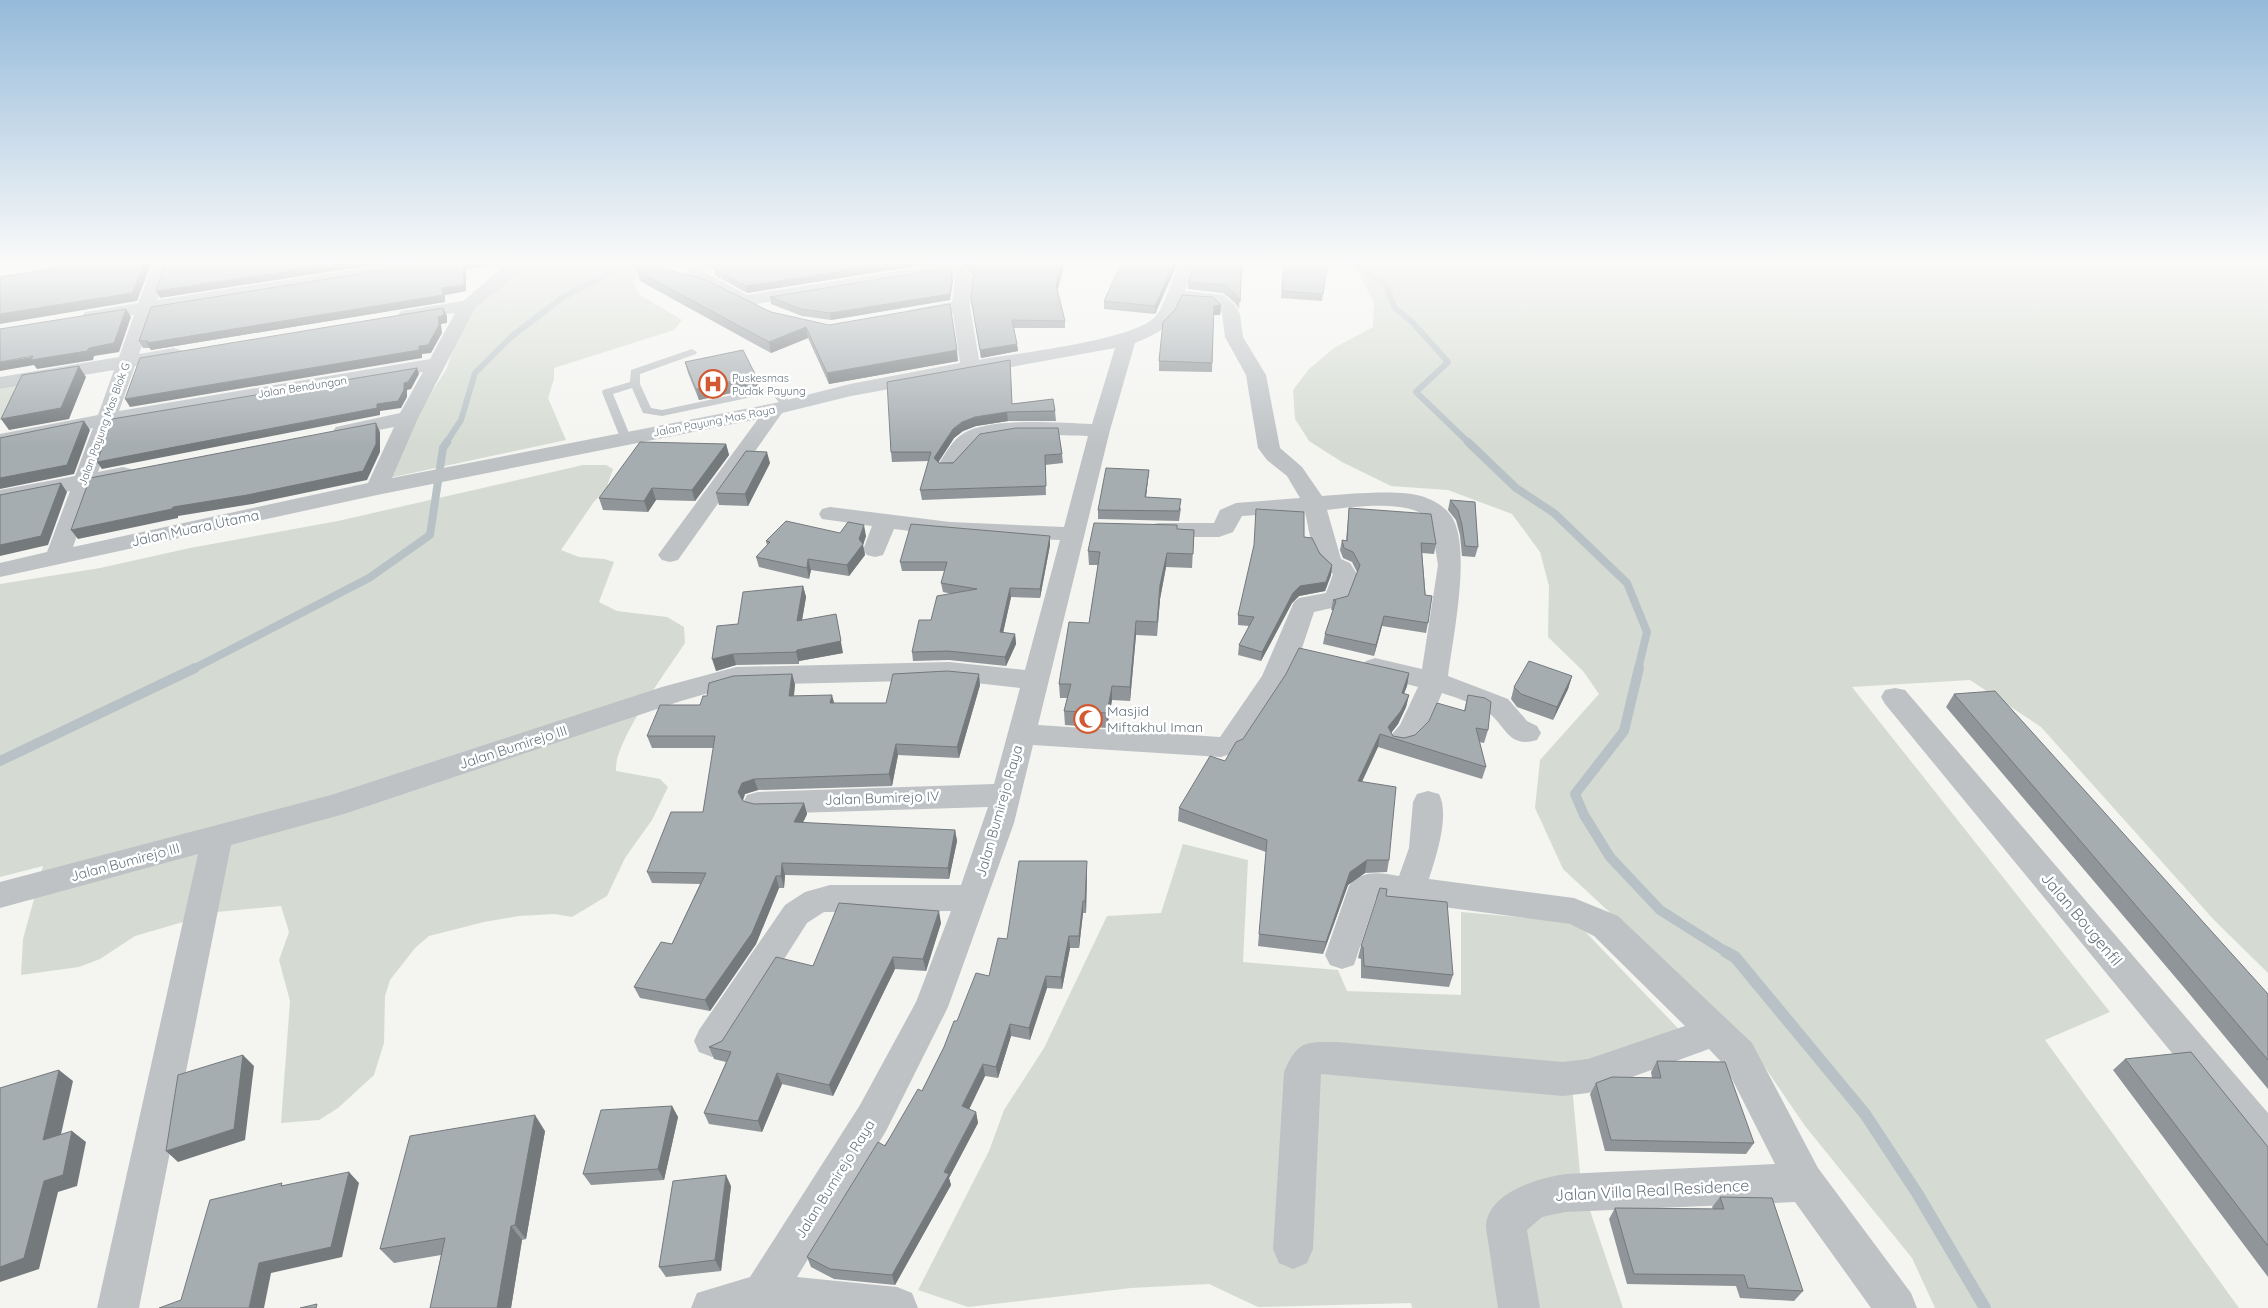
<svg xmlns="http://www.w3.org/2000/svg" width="2268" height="1308" font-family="Quicksand,sans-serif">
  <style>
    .green { fill: #d5dbd2 }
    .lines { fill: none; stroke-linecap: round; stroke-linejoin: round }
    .stream-far3 { stroke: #b8c2c6; stroke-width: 6 }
    .stream-far2 { stroke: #b8c2c6; stroke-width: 8 }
    .stream-far1 { stroke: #b8c2c6; stroke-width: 10 }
    .stream { stroke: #b8c2c6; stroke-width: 12 }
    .lane { fill: #bec2c5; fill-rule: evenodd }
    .street { fill: #bec2c5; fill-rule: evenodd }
    .wall { fill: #8f9598 }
    .shaded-wall { fill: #74797c }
    .building { fill: #a6adb1; stroke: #74797c }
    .labels { text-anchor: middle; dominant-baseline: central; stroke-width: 5; stroke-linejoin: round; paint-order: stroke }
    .far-poi-label { font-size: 11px; fill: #66747f; stroke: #fff; text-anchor: start }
    .far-street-label { font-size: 11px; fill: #66747f; stroke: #fff }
    .street-label { font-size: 14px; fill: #66747f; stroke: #fff }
    .poi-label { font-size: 14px; fill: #66747f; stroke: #fff; text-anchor: start }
    .near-street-label { font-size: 16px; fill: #66747f; stroke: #fff }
  </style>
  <rect width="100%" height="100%" fill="#f4f4f1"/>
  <path class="green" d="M546 262H670L655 265 633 281 640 295 682 320 674 330 554 368V379L548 398 566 440 389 478 415 419 447 368 454 345 477 302 519 269Z
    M1353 262H2268V973L2214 920 2041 727 1970 680 1852 687 2110 1012 2045 1040 2239 1308H1935L1912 1258 1805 1126 1745 1038 1563 869 1535 808 1540 760 1599 694 1583 671 1548 637 1549 586 1540 552 1512 514 1448 490 1391 486 1342 462 1309 441 1295 419 1293 390 1309 369 1334 348 1373 327 1374 303Z
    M18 386 0 421V389Z
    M583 465H606L613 469 606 489 593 503 561 550 579 557 604 559 614 562 599 602 617 611 667 617 684 627 685 643C667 671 614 741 616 771L660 779 668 787 652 820 625 858 607 896 572 917 555 914 519 916 484 922 429 936 415 948 390 980 385 996 384 1043 374 1075 338 1108 319 1120 281 1123 290 1001 279 960 289 932 281 906 217 912 135 936 100 959 79 967 21 975 23 939 43 866 0 877V584L100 568 190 548 338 521Z
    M1183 844 1248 860 1243 962 1338 970 1347 991 1461 995V912L1576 922 1696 1047 1572 1085 1581 1184 1623 1308H1412L1411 1303 1258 1307 1209 1284 1131 1288 968 1307 918 1290 989 1151 1004 1110 1044 1048 1107 916 1161 913Z"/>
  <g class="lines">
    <path class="stream-far3" d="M1351 262 1381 281 1388 289 1394 307 1413 323 1448 362 1416 392 1469 443
      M446 443 461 420 475 373 511 337 563 297 631 262"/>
    <path class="stream-far2" d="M1468 442 1516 488 1554 513 1627 583 1647 632 1638 669
      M193 669 369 578 430 535 443 448 447 442"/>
    <path class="stream-far1" d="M1639 668 1624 731 1575 794 1584 815 1610 857 1660 910 1728 953
      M0 761 195 668"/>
    <path class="stream" d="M1726 952 1735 957 1865 1114 1917 1193 1985 1308"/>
    <path class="lane" d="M692 349 697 352 696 354 640 374V384L651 408 662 410 774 386 778 387 793 406 788 409 784 408 771 393 662 416 643 413 632 388 613 394 631 438 625 441 621 440 602 392 603 390 630 382 631 370Z"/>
    <path class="street" d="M154 262H170L157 300 401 262H439L437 266 431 267 154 311 139 354 174 348 181 350 184 354 181 358 135 366 119 411 430 359 455 313 407 320 401 319 398 315 401 311 463 301 509 262H526L507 283 475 308 418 418 392 478 775 403 850 384 960 363 953 313 915 319 909 318 906 314 909 310 952 302 955 279 949 273 744 306 688 277 685 273 697 262H722L720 266 704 272 747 295 930 266V262L959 263 973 278 970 306 979 360C1016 353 1132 341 1155 317 1165 306 1173 276 1180 262H1196L1185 291 1223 295 1234 304 1240 314 1243 337 1266 375 1280 448 1302 467 1322 496C1346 494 1400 489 1421 496 1434 500 1448 508 1454 521 1470 555 1453 638 1448 676L1508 699 1527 721 1537 726 1541 733 1537 740C1507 749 1506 724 1486 711 1473 703 1457 698 1442 693 1432 716 1422 757 1391 747L1387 740 1400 725 1418 687 1366 673 1362 667 1366 661 1375 658 1422 669 1438 565 1431 522C1416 498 1352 507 1327 510L1341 559 1350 563 1357 574 1345 605 1314 612 1302 648 1283 685 1240 751 1221 757 1033 745 1014 823 948 1007 886 1131 797 1277 897 1287 912 1293 918 1308H691L697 1293 750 1277 860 1105 916 1002 951 911 824 912 807 923 725 1052 712 1057 699 1052 694 1041 699 1030 785 905 805 892 830 885H961L988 807 758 814 747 811 743 803 747 795 758 792 994 784 1020 688 949 680 736 685 681 701 344 814 231 845 139 1308H97L198 854 0 908V882L331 795 662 687 736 667 949 662 1025 670 1060 540 950 536 894 529 883 555 875 557 867 555 863 550 872 526 822 519 819 514 822 509 830 507 950 522 1064 527 1088 436C1062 436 1002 431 980 442 962 451 964 477 940 471L937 466C945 455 952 440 964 433 993 417 1058 423 1092 424L1115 348 851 396 782 413 678 560 670 562 662 560 658 555 758 419 377 495 0 577V563L47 552 70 491 0 504V490L75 476 93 428 0 446V434L98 415 114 370 0 389V377L119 357 134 315 91 321 85 320 82 316 85 312 91 311 138 303ZM1181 301 1213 304 1218 307 1222 314 1225 337 1246 375 1258 448 1267 460 1287 476 1300 498 1236 503 1220 510 1214 523H1158L1150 525 1146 530 1150 535 1158 537H1219L1233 532 1242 516 1305 512C1310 534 1312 562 1333 574L1326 593 1299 598 1294 602 1262 676 1220 737 1038 725 1110 430 1135 343C1161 332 1170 328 1181 301ZM423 372 400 413 336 427 333 431 336 435 343 437 394 427 368 483 73 547 94 486 131 479 134 474 131 469 123 467 98 472 115 424Z
      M1895 688 1905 690 2268 1113V1159L2255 1154 1885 704 1881 697 1885 690Z
      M1428 791 1439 794C1450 815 1436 857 1429 879L1574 898 1618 916 1752 1043 1818 1168 1911 1293 1917 1308H1871L1795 1202 1565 1212 1542 1217 1527 1230 1540 1308H1498C1495 1288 1492 1268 1489 1247 1488 1240 1486 1232 1486 1225 1489 1192 1539 1178 1565 1174L1775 1164 1726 1067 1709 1049 1588 1093 1563 1096 1321 1074 1313 1249 1307 1263 1293 1269 1279 1263 1273 1249 1284 1072C1298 1040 1305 1042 1338 1042L1563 1062 1588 1059 1685 1026 1594 936 1570 924 1376 898 1354 965 1342 969 1330 965 1325 955 1349 886C1362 869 1380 873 1399 876L1409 848 1413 802 1417 794Z"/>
  </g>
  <path class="wall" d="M434 262 505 263 466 269V291L445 295V302L151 350 150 348H143L139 341Z
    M720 262H929L928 264 747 293 716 276 712 263Z
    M960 262H1065L1057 290 1065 321V328H1014L1018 351 981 358 971 299 974 277Z
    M1122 262H1178L1155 314 1104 309V301Z
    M1242 262 1239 309 1235 303 1223 293 1188 289V282Z
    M1284 262H1328L1322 301 1281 298Z
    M637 271 771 312 958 361 829 384 808 338 771 353 640 281Z
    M953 280 950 300 831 320 802 316 771 304 770 297Z
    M1221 305 1220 315H1213L1212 372 1159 371V361Z
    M685 362 756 376 759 387 699 400 688 373Z
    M1012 404 1055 411 1056 421H1008L976 426 963 431 954 438 938 463H939L1062 454 1063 463 1045 465 1046 495 922 500 920 490 929 461 892 462 891 452Z
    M726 444 729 455 695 501 656 500 648 512 603 510 599 498Z
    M770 463 748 506 719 505 716 493Z
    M1149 470 1146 497 1181 508 1179 521 1098 519V510Z
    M1450 500 1475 502 1478 547 1475 557 1462 556 1460 535 1456 520 1448 510Z
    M1349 508 1436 544 1434 554 1422 553 1428 623 1426 633 1382 626 1374 656 1323 644 1325 634 1333 610H1331L1333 600 1348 596 1357 572 1352 562 1343 558 1340 550 1342 540 1346 541Z
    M1177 529 1194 530 1192 568 1166 567 1160 599 1157 636 1136 635 1130 701 1112 700 1107 728 1065 725 1064 711 1067 698H1060L1059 684 1089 623 1098 565H1089L1088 551Z
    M840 533 866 536 863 545 865 555 849 576 811 570 809 579 759 567 756 557 767 545 766 541Z
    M1050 536V545L1040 598 1011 597 1003 633 1015 634 1016 644 1006 666 949 660 913 661 912 652 931 620 952 594 943 592 941 583 945 571H902L900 562Z
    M1304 537 1332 565 1331 575 1325 591 1299 596 1292 603 1261 661 1238 655 1239 645 1249 626 1238 625V615Z
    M803 586 806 597 802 620 843 653 799 661V664L736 665 716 671 738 624Z
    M1409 673 1407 686 1404 694 1409 695 1406 707 1398 724 1391 733 1393 736 1404 738 1415 735 1464 711 1468 695 1488 730 1484 743 1479 742 1486 767 1482 779 1378 747 1362 782 1389 860 1387 872 1365 873 1348 885 1323 954 1258 946 1266 852 1178 821 1179 808 1225 761Z
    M792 674 795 685 794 696 834 703H886L980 685 959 758 898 755 892 786 758 790 745 794 743 801 754 804 804 803 807 814 803 823 955 830 957 841 949 879 785 875 784 888H779L756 944 710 1011 640 998 634 987 672 944 700 884 652 883 647 872 703 812 714 748H652L647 736 700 705 707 696Z
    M1572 676 1568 689 1553 720 1517 707 1511 699 1514 687Z
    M1954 694 2268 994V1089L2187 991 1946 707Z
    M1087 873 1086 913H1083L1079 948H1070L1062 989 1047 988 1030 1040 1011 1036 998 1078 985 1076 969 1109 976 1112 978 1123 949 1178 951 1185 895 1285 834 1279 811 1267 807 1257 922 1091 957 1021 989 976 1007 939Z
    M1386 896 1453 975 1449 987 1361 978V959L1358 958 1361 946Z
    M941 923 926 971 895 969 833 1096 782 1084 762 1132 709 1124 704 1113 726 1062 714 1059 709 1047 722 1041 813 966Z
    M2125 1059 2268 1147V1277L2113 1070Z
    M1657 1061 1754 1143 1746 1154 1605 1151 1590 1094 1596 1083 1652 1078 1651 1072Z
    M672 1106 678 1117 664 1180 591 1185 583 1174Z
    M545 1131 526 1239 522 1240 511 1308H430L441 1255 394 1263 380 1249Z
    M731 1186 721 1271 666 1277 659 1267Z
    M1720 1197 1803 1291 1794 1301 1740 1298 1736 1286 1627 1284 1609 1219 1615 1208 1713 1209 1712 1207Z"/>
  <path class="shaded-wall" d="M145 262H152L137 301 0 324V314Z
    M349 262H392L160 298 156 291Z
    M471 262H507L505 263 466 269V291L445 295V302L151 350 147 343 442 288 463 263Z
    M900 262H929L928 264 747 293 746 286Z
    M1063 262H1065L1057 292 1056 285Z
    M1175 262H1178L1155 314V306Z
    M952 273 953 280 950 300 831 320 830 313Z
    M1221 305 1220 315H1213L1214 306Z
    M443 308 447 316V323L441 324 442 333 431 353 422 354V358L130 407 125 399 419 346Z
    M126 309 131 317 119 352 94 356 93 360 37 369 34 365 0 371V362L89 348Z
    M806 327 808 338 771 353 769 342Z
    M1017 344 1018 351 981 358 980 350Z
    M957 350 958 361 829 384 827 373Z
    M79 366 86 377 69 419 9 430 1 419Z
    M417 368 419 374 411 389 407 390V397L401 408 380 411V415L102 469 97 462 377 404 404 383Z
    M756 376 759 387 699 400 696 389Z
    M1007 412 1008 421 976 426 963 431 954 438 935 467 934 458 953 429 962 422 975 417Z
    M84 421 90 430 74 474 0 489V478Z
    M376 423 380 432V452L367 480 252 504 178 516V518L78 539 71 530 173 507Z
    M726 444 729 455 695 501 692 490Z
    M767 452 770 463 748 506 745 494Z
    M1149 470 1145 506V497Z
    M61 483 67 492 48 545 0 556V545Z
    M652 488 656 500 648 512 644 501Z
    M864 525 866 536 863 545 865 555 849 576 847 565 859 539Z
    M1050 536V545L1040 598V589Z
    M1167 553 1166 567 1160 599 1157 636 1160 585Z
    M808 559 811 570 809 579 807 568Z
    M1332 565 1331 575 1325 591 1299 596 1292 603 1261 661 1262 652 1293 593 1300 586Z
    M803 586 806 597 800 632 797 621Z
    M1010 588 1011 597 1001 642 1000 632Z
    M836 614 843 653 799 661V664L796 652 797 650Z
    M1384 616 1382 626 1374 656 1376 645Z
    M1136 621V635L1130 701V687Z
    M1015 634 1016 644 1006 666 1005 657Z
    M733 654 736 665 716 671 712 659Z
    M1409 673 1407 686 1399 705 1402 693Z
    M792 674 795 685 792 707 789 696Z
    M979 674 980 685 959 758 957 747Z
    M1572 676 1568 689 1553 720 1557 707Z
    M1112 686V700L1107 728V713Z
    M832 695 835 706 830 703Z
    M1409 695 1406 707 1398 724 1388 737V727Z
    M1380 734 1378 747 1356 794 1358 781Z
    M896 744 898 755 892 786 889 774Z
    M754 779 758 790 745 794 741 804 738 792 742 783Z
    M804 803 807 814 797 834 794 822Z
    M955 830 957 841 949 879 948 868Z
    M1367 860 1365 873 1348 885 1323 954 1326 942 1350 872Z
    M1087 861V873L1086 913 1085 901Z
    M782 863 785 875 784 888 781 876Z
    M776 876 779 888 756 944 710 1011 705 1000Z
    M1083 901V913L1079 948V936Z
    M939 911 941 923 926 971 923 959Z
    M1069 936 1070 948 1062 989 1061 977Z
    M893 957 895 969 833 1096 829 1085Z
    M1046 976 1047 988 1030 1040 1029 1028Z
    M1010 1024 1011 1036 998 1078 996 1067Z
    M243 1055 254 1066 245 1140 178 1162 166 1151Z
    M983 1064 985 1076 965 1118 962 1106Z
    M59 1070 73 1081 57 1152 43 1140Z
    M777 1073 782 1084 762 1132 758 1121Z
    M672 1106 678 1117 664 1180 658 1169Z
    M976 1112 978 1123 949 1178 951 1185 895 1285 892 1275Z
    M535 1115 545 1131 526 1239 515 1225Z
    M72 1131 86 1142 77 1186 58 1192 39 1269 0 1282V1267L44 1181Z
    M349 1172 359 1183 342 1257 271 1273 264 1308H249L259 1263Z
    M726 1175 731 1186 721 1271 715 1260Z
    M511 1226 522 1240 511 1308H497Z"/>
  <path class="building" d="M95 262H145L132 293 0 314V277Z
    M166 262H349L156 291Z
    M434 262H471L463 263 464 285 442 288 443 295 147 343 148 341H139L151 307Z
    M720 262H900L746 286 714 269 712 263Z
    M965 262H1063L1056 285 1065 321 1012 320 1017 344 980 350 971 299 974 271Z
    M1122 262H1175L1155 306 1104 301Z
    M1196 262H1242L1240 302 1236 295 1224 285 1188 282Z
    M1284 262H1328L1323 294 1282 291Z
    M640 263 704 279 771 312 829 325 950 304 957 350 827 373 806 327 769 342 637 271Z
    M948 268 952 273 950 294 830 313 801 309 770 297Z
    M1182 295 1213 297 1221 305 1214 306 1212 363 1159 361 1163 322 1175 310Z
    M443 308 444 315 438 317 439 325 428 345 419 346V350L125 399 140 358Z
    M126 309 114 343 89 348 87 351 31 360 33 356 0 362V329Z
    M743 350 756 376 696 389 685 362Z
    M1010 360 1012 404 1053 399 1055 411 1007 412 975 417 962 422 953 429 934 458 939 463H953L980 434 1016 428H1058L1062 454 1045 455 1046 486 920 490 931 452H891L887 382Z
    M79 366 61 408 1 419 22 375Z
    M417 368 408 382 404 383V390L398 401 377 404V408L97 462 112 419Z
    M84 421 67 465 0 478V438Z
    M376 423V444L363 471 247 495 173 507 172 509 71 530 90 478Z
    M640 442 726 444 692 490 652 488 644 501 599 498Z
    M746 451 767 452 745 494 716 493Z
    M1106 468 1149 470 1145 497 1181 499 1179 511 1098 510Z
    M61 483 41 536 0 545V495Z
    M1450 500 1475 502 1478 547 1465 546 1462 525 1458 510Z
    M1349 508 1431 514 1436 544 1421 543 1425 595 1432 596 1428 623 1384 616 1376 645 1325 634 1336 601 1333 600 1348 596 1360 565 1353 552 1344 548 1342 540 1347 541Z
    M1256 509 1304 512V537L1312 538 1320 554 1332 565 1326 582 1300 586 1293 593 1262 652 1239 645 1254 617 1238 615 1254 545Z
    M786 521 840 533 848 522 864 525 859 539 863 544 847 565 808 559 807 568 756 557 770 542 766 541Z
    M1094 523 1177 525V529L1194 530 1193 554 1167 553 1160 585 1157 622 1136 621 1130 687 1112 686 1107 713 1064 711 1071 684H1059L1069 622 1089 623 1100 552 1088 551Z
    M911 524 1050 536 1040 589 1010 588 1000 632 1015 634 1005 657 948 651 912 652 919 620H931L937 596 977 589 941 583 947 562H900Z
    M803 586 797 621 836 614 841 641 797 650 796 652 733 654 712 659 717 626 738 624 743 592Z
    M1299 648 1409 673 1402 693 1409 695 1401 711 1388 727 1393 736 1404 738 1415 735 1429 721 1437 703 1465 711 1468 695 1485 698 1491 702 1488 730 1476 728 1486 767 1380 734 1358 781 1396 787 1389 860H1367L1350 872 1326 942 1259 934 1267 840 1179 808 1210 756 1225 761 1236 742 1243 739 1286 674Z
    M1529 661 1572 676 1557 707 1521 694 1514 687Z
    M947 671 979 674 957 747 896 744 889 774 754 779 742 783 738 792 743 801 754 804 804 803 794 822 955 830 948 868 782 863 781 876H776L752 933 705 1000 634 987 661 942 672 944 706 873 647 872 671 812H703L715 736H647L660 705H700L703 696H707L709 683 733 676 792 674 789 696 832 695 830 703H886L893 674Z
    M1995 691 2268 994V1060L2199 979 1954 694Z
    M1019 861H1087L1085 901H1083L1079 936H1069L1061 977 1046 976 1029 1028 1010 1024 996 1067 983 1064 962 1106 976 1112 944 1172 949 1174 892 1275 830 1269 807 1257 878 1142 885 1146 918 1089 922 1091 944 1047 954 1021H957L976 973 989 976 998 938 1007 939Z
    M1380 888 1387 889 1386 896 1447 902 1453 975 1364 966 1363 947 1361 946Z
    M839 903 939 911 923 959 893 957 829 1085 777 1073 758 1121 704 1113 731 1052 709 1047 722 1041 776 957 813 966Z
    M2191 1052 2268 1147V1246L2125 1059Z
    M243 1055 234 1129 166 1151 178 1075Z
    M1657 1061 1725 1062 1754 1143 1611 1140 1596 1083 1612 1077 1661 1078Z
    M59 1070 43 1140 72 1131 63 1175 44 1181 24 1258 0 1267V1088Z
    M672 1106 658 1169 583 1174 601 1110Z
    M535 1115 515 1225 511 1226 497 1308H430L445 1238 380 1249 410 1136Z
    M349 1172 331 1247 259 1263 249 1308H159L181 1300 210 1200 282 1183 281 1186Z
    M726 1175 715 1260 659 1267 673 1181Z
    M1720 1197 1772 1198 1803 1291 1748 1288 1744 1275 1634 1274 1615 1208 1724 1209Z
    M317 1304 316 1308H300Z"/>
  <linearGradient id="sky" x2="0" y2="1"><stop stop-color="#95bada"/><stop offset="0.59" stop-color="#fafaf9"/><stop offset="1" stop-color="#fafaf9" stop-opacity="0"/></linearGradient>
  <rect width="2268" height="445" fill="url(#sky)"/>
  <defs>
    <symbol id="hospital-ring" viewBox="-11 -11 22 22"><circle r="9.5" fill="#fff" stroke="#d25a33" stroke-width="1.5"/><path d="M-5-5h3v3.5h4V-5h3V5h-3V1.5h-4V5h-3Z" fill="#d25a33"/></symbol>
    <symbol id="mosque-ring" viewBox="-11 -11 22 22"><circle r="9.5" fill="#fff" stroke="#d25a33" stroke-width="1.5"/><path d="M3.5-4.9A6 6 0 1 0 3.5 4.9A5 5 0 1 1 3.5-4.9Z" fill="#d25a33"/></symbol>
  </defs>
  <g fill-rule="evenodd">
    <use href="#hospital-ring" x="697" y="368" width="32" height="32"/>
    <use href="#mosque-ring" x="1072" y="703" width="32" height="32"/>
  </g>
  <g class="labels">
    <g class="far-poi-label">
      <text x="732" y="378">Puskesmas<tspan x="732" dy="13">Pudak Payung</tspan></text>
    </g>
    <g class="far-street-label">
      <text transform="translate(302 387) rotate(-9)">Jalan Bendungan</text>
      <text transform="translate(714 421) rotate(-11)">Jalan Payung Mas Raya</text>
      <text transform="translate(104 424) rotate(-70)">Jalan Payung Mas Blok G</text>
    </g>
    <g class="street-label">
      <text transform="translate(195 528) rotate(-12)">Jalan Muara Utama</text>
      <text transform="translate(513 747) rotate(-18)">Jalan Bumirejo III</text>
      <text transform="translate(882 798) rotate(-2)">Jalan Bumirejo IV</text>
      <text transform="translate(999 811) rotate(-74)">Jalan Bumirejo Raya</text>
      <text transform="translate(125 862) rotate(-15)">Jalan Bumirejo III</text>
      <text transform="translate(835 1179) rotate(-58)">Jalan Bumirejo Raya</text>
    </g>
    <g class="poi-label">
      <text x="1107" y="711">Masjid<tspan x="1107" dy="16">Miftakhul Iman</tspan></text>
    </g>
    <g class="near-street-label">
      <text transform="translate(2082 919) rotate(50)">Jalan Bougenfil</text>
      <text transform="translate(1652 1190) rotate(-3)">Jalan Villa Real Residence</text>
    </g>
  </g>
</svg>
